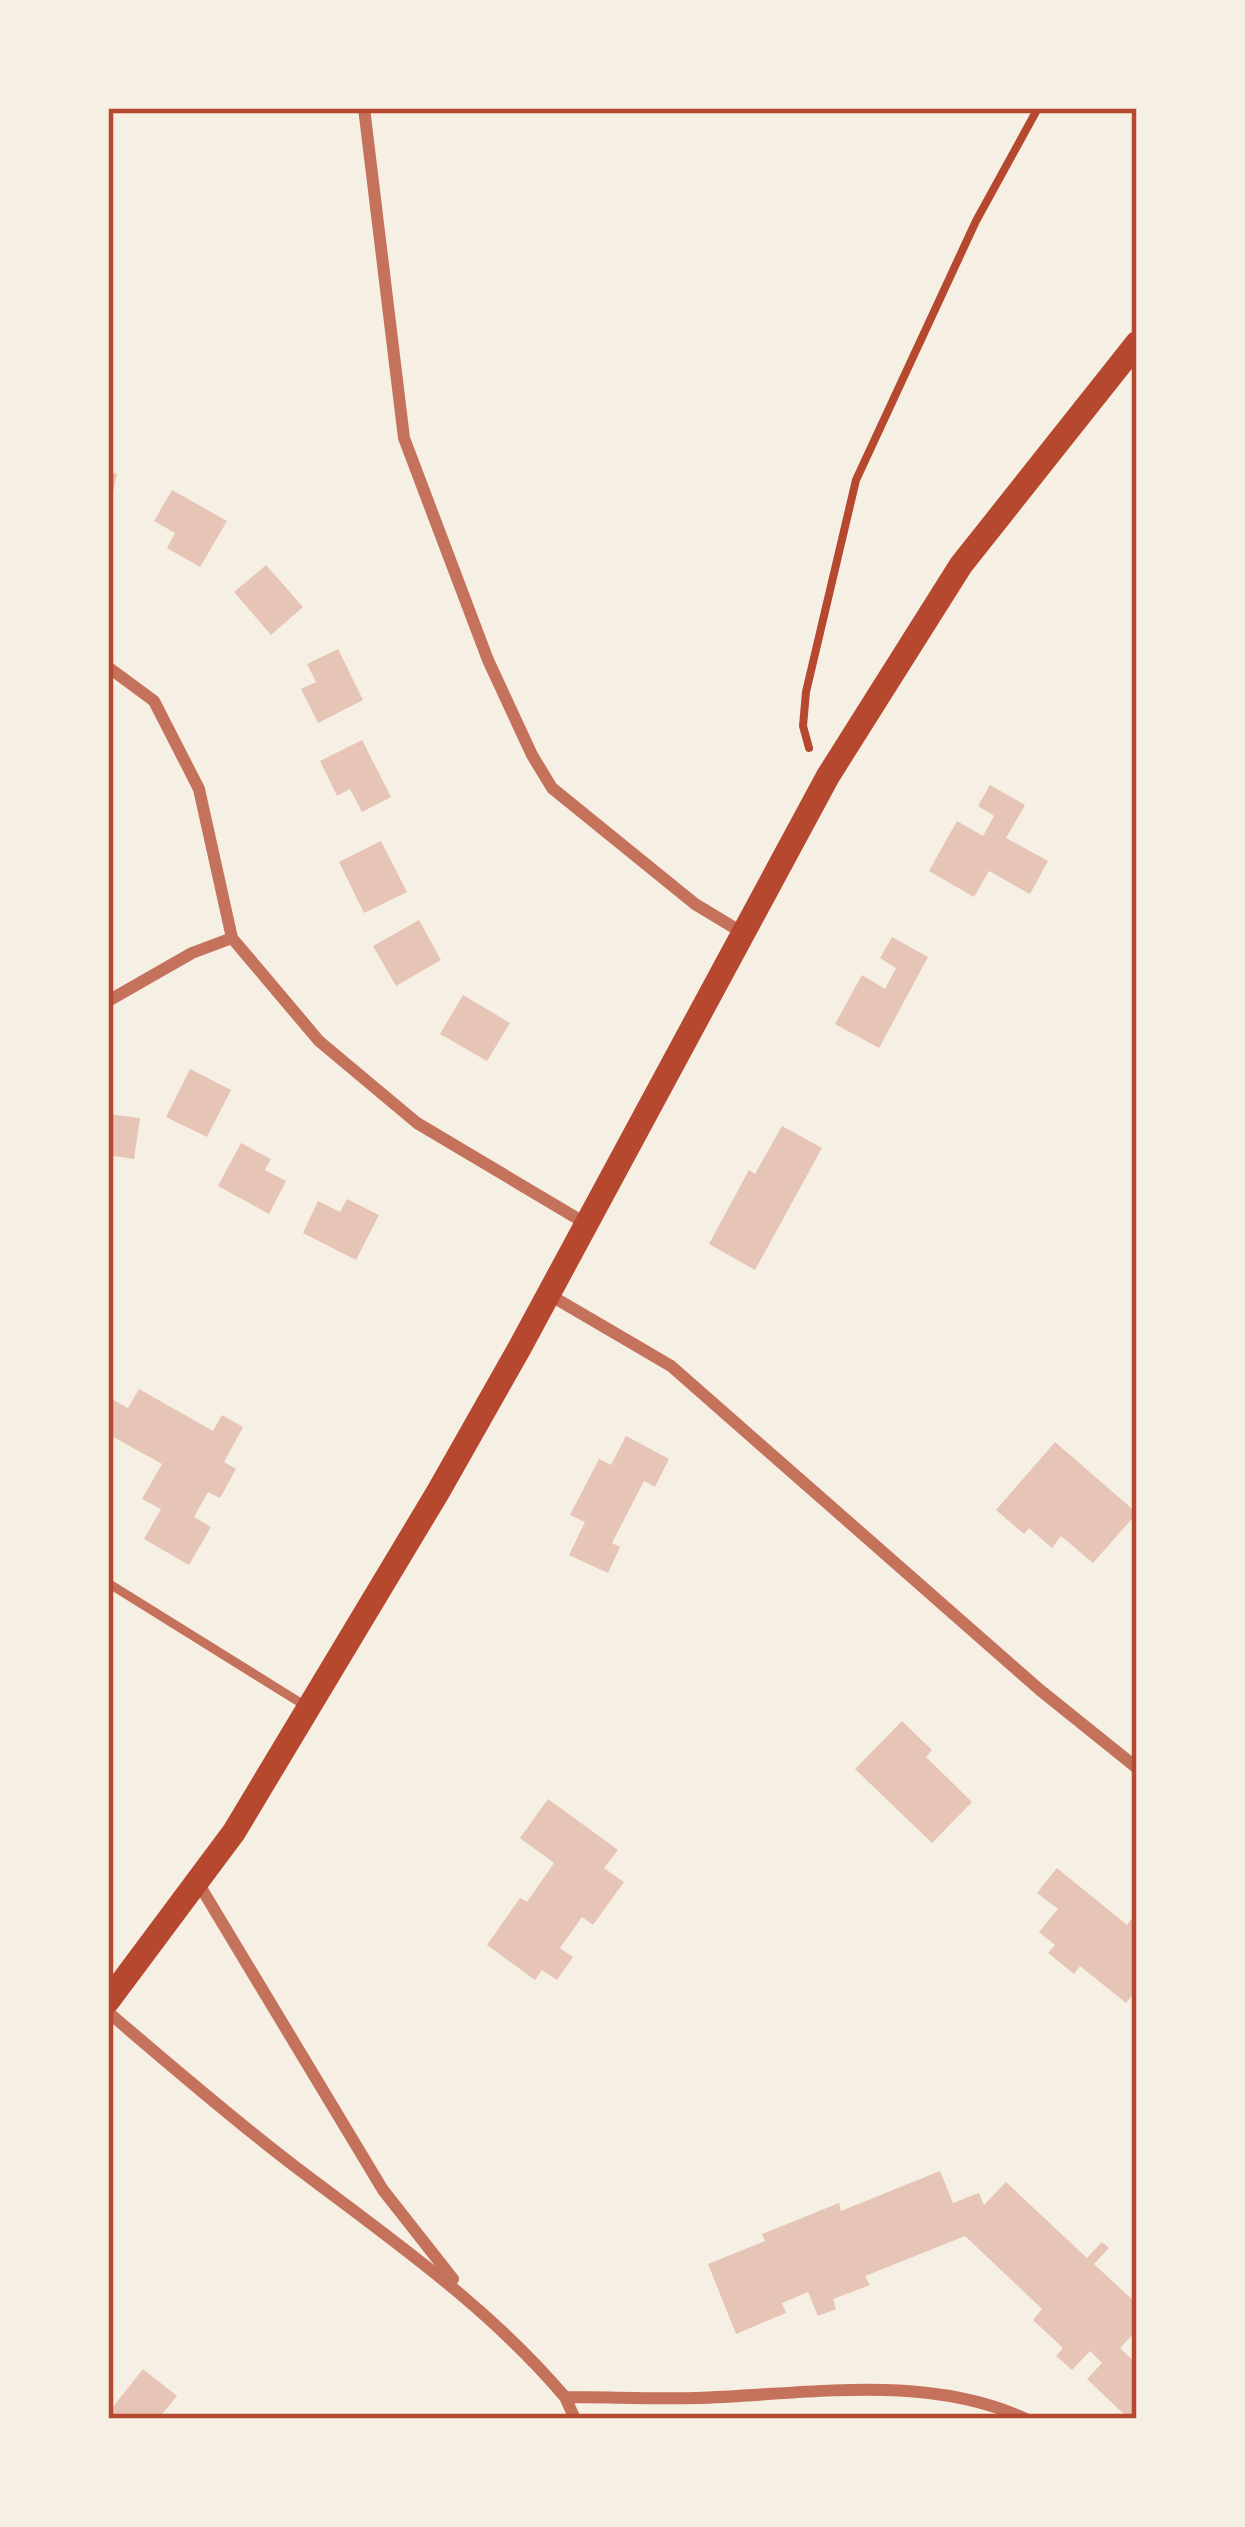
<svg xmlns="http://www.w3.org/2000/svg" width="1245" height="2527" font-family="Roboto,sans-serif">
  <style>
    .building { fill: #e6c5b7 }
    .lines { fill: none; stroke-linecap: round; stroke-linejoin: round }
    .path { stroke: #b5482f; stroke-width: 8 }
    .service { stroke: #c5725c; stroke-width: 9 }
    .minor { stroke: #c5725c; stroke-width: 12 }
    .secondary { stroke: #b5482f; stroke-width: 24 }
    .neatline { fill: none; stroke: #b5482f; stroke-width: 4.5 }
  </style>
  <rect width="100%" height="100%" fill="#f6efe4"/>
  <path class="building" d="M108 472 117 474 110 505H108Z
    M172 490 227 521 200 567 167 548 175 533 154 521Z
    M266 565 303 607 271 635 234 592Z
    M338 649 363 700 318 723 301 689 316 682 307 664Z
    M362 740 391 797 362 812 350 789 337 796 320 761Z
    M990 785 1025 805 1006 838 1048 861 1030 894 989 871 974 897 929 871 957 821 983 836 994 816 978 806Z
    M381 841 407 892 364 913 339 862Z
    M419 920 441 960 396 986 373 946Z
    M892 937 928 957 879 1048 835 1024 862 975 885 989 896 968 880 958Z
    M463 995 510 1023 487 1061 440 1034Z
    M190 1069 231 1090 207 1137 166 1117Z
    M108 1114 140 1118 134 1159 108 1155Z
    M782 1126 822 1148 755 1270 709 1244 749 1170 755 1174Z
    M241 1143 271 1159 265 1170 286 1181 269 1214 218 1186Z
    M347 1199 379 1215 356 1260 303 1233 318 1201 340 1212Z
    M139 1389 213 1431 222 1415 243 1427 224 1462 236 1469 220 1498 208 1492 194 1517 211 1527 189 1565 144 1539 161 1509 142 1499 162 1464 108 1434V1397L128 1408Z
    M626 1436 669 1459 655 1487 644 1481 612 1543 620 1547 608 1573 569 1555 585 1522 570 1515 599 1459 611 1465Z
    M1055 1442 1137 1513 1093 1563 1061 1536 1052 1548 1029 1528 1024 1534 996 1510Z
    M902 1721 932 1750 926 1757 972 1802 932 1843 855 1769Z
    M548 1799 618 1850 604 1868 624 1882 593 1925 582 1917 560 1948 573 1957 557 1980 542 1970 535 1980 487 1945 520 1898 527 1902 554 1863 520 1838Z
    M1057 1868 1127 1925 1131 1919 1137 1923V1990L1126 2003 1080 1966 1074 1974 1048 1953 1055 1945 1039 1932 1058 1909 1037 1893Z
    M940 2171 953 2203 979 2193 984 2205 1006 2182 1087 2258 1102 2242 1109 2248 1094 2264 1137 2304V2330L1120 2348 1137 2364V2419H1129L1087 2379 1102 2363 1090 2351 1072 2370 1056 2356 1063 2348 1033 2320 1042 2309 965 2236 865 2276 870 2285 833 2299 836 2309 818 2316 808 2292 782 2303 786 2313 736 2334 708 2264 765 2241 762 2234 839 2203 841 2211Z
    M143 2369 177 2396 158 2419H108V2413Z"/>
  <g class="lines">
    <path class="path" d="M809 748 803 726 806 692 856 480 976 221 1038 108"/>
    <path class="service" d="M108 1583 304 1705"/>
    <path class="minor" d="M364 108 404 438 488 660 532 755 552 788 695 904 743 933
      M108 667 154 701 199 789 232 938 319 1041 417 1123 585 1223
      M108 1001 192 953 232 938
      M548 1294 671 1366 1040 1690 1137 1768
      M197 1881 383 2190 453 2279
      M108 2012C169 2064 229 2116 293 2165 389 2238 487 2305 565 2397
      M575 2419 565 2397C609 2397 652 2399 696 2398 804 2395 923 2372 1026 2419"/>
    <path class="secondary" d="M108 2001 234 1832 438 1492 519 1349 828 776 961 565 1137 343"/>
  </g>
  <rect width="1245" height="2527" fill="none" stroke="#f6efe4" stroke-width="222"/>
  <rect x="111" y="111" width="1023" height="2305" class="neatline"/>
</svg>
